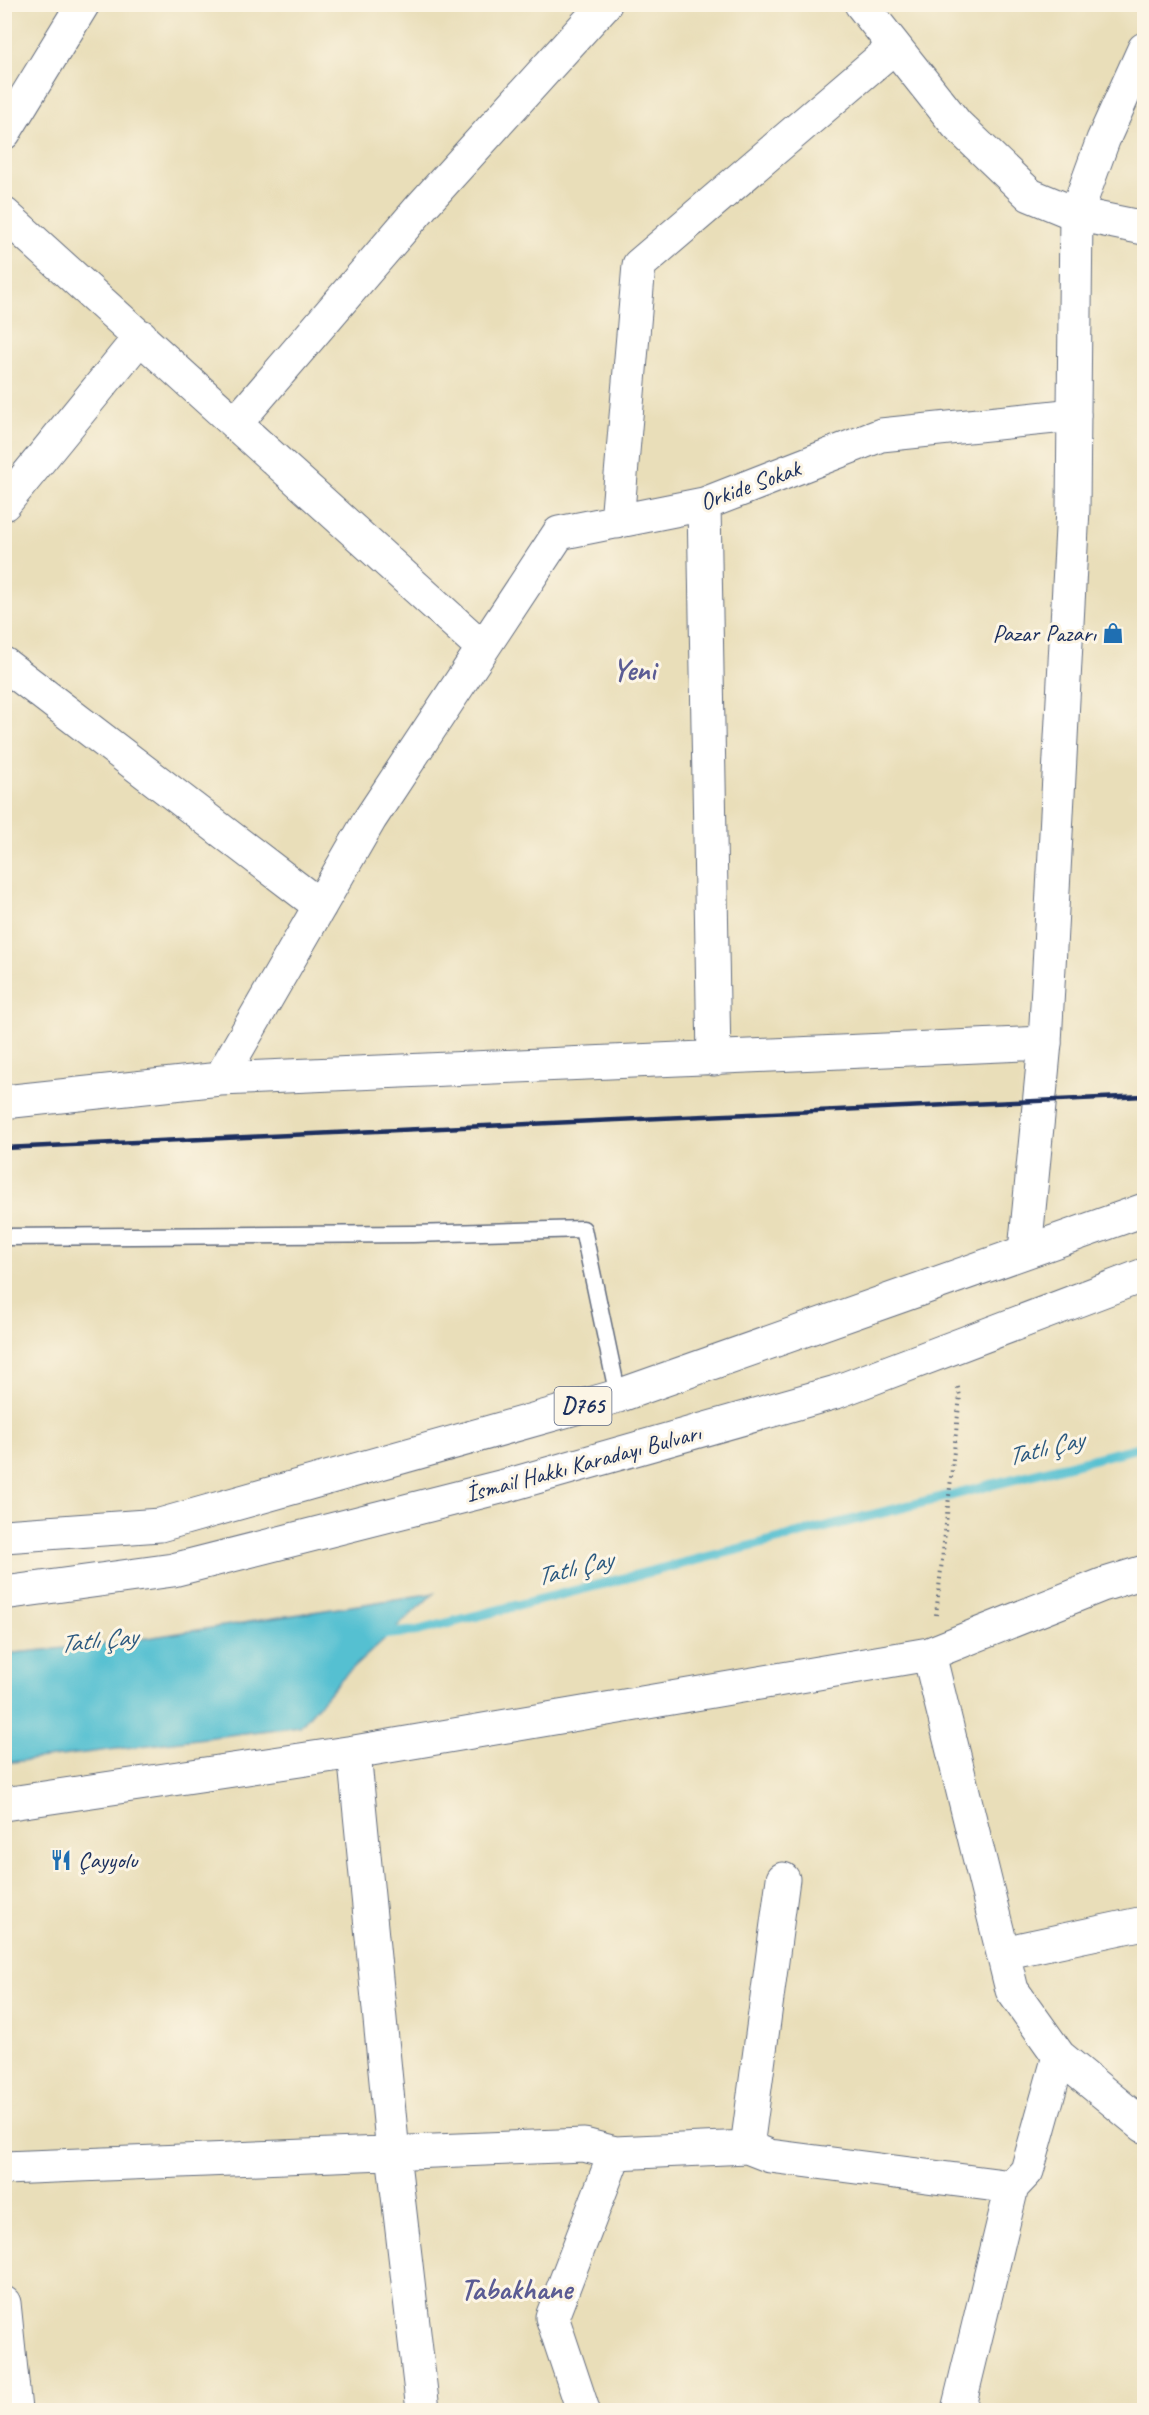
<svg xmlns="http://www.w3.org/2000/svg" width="1149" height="2415" font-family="Caveat,sans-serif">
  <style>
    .water { fill: #55c0d1; stroke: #387898; stroke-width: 1.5 }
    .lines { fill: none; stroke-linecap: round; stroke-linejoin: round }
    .stream { stroke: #55c0d1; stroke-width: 10 }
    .lane-casing { stroke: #636c7e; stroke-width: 19 }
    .street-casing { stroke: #636c7e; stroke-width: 35 }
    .secondary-casing { stroke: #636c7e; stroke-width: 35 }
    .highway-casing { stroke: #636c7e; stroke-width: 35 }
    .path { stroke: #636c7e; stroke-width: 4; stroke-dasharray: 1.5 4.5; stroke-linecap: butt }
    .lane { stroke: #fff; stroke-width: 16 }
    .street { stroke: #fff; stroke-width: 33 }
    .secondary { stroke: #fff; stroke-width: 33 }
    .highway { stroke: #fff; stroke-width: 33 }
    .rail { stroke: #1b2f5e; stroke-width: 4.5 }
    .labels { text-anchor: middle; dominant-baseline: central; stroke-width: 6; stroke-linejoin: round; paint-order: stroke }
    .shield { fill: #fcf5e5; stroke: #5e6a86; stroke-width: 1.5 }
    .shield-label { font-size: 22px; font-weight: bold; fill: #1b2f5e }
    .street-label { font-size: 24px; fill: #1b2f5e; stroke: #fcf5e5 }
    .poi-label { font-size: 24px; fill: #1b2f5e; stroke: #fcf5e5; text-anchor: end }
    .water-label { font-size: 26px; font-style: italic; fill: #2c5a80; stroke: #fcf5e5 }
    .district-label { font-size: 30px; font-weight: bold; fill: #5b5c94; stroke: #fcf5e5 }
  </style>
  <rect width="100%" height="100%" fill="#fcf5e5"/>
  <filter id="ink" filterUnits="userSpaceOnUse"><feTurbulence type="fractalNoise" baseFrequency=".0167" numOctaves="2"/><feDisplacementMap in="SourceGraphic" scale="12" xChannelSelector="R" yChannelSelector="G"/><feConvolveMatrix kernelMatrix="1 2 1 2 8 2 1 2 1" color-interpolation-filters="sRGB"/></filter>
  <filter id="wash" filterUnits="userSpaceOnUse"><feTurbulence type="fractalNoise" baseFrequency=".008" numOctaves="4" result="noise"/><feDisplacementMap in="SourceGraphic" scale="24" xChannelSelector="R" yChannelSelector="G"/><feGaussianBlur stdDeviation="1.35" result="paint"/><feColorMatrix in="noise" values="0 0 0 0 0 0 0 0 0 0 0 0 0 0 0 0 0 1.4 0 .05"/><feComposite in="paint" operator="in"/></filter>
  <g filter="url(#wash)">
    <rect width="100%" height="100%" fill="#e9deb9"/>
    <path class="water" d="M434 1593 340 1680 300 1726 5 1763V1654L115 1643Z"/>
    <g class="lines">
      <path class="stream" d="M376 1635 417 1631 1144 1446"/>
    </g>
  </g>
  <g filter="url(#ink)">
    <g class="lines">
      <defs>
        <path id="lane" d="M4 1237 413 1234 583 1229 618 1396"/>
        <path id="street" d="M861 4 957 125 1030 195 1076 214 1144 228
          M4 133 83 4
          M4 214 483 648
          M236 423 422 206 605 4
          M4 504 141 336
          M704 504 714 1059
          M617 522 639 265 894 47
          M4 664 320 906
          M220 1079 370 819 559 533 704 504 881 435 1074 415
          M4 1102 220 1079 1045 1043 1025 1251
          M929 1654 1012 1990 1059 2056 1144 2126
          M354 1752 393 2153 423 2410
          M4 1804 354 1752 929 1654 1102 1585 1144 1572
          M1003 1953 1144 1923
          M747 2147 783 1879
          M4 2168 584 2145 615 2153 747 2147 770 2156 1012 2187
          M4 2303 15 2410
          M583 2410 552 2317 615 2153
          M958 2410 1012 2187 1027 2171 1059 2056"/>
        <path id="secondary" d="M1045 1043 1073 509 1076 214 1103 140 1144 49"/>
        <path id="highway" d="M4 1536 160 1525 618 1396 1144 1210
          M4 1593 173 1570 512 1484 836 1392 1144 1275"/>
      </defs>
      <use href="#lane" class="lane-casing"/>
      <use href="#street" class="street-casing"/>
      <use href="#secondary" class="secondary-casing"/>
      <use href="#highway" class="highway-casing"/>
      <path class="path" d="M936 1615 960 1396 957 1384"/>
      <use href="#lane" class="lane"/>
      <use href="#street" class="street"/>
      <use href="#secondary" class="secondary"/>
      <use href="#highway" class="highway"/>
      <path class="rail" d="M4 1148 1144 1096"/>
    </g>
  </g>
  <defs>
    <symbol id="shop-bare" viewBox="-9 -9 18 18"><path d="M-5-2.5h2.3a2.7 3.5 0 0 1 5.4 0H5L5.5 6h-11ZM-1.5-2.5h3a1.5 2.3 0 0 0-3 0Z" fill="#1f6fb2" stroke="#fcf5e5" stroke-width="2.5" paint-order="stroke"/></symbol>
    <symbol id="restaurant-bare" viewBox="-9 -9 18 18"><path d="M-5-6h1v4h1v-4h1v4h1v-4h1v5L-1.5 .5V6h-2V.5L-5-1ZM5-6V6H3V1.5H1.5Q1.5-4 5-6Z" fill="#1f6fb2" stroke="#fcf5e5" stroke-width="2.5" paint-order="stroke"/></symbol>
  </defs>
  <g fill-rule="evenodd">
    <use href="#shop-bare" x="1098" y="618" width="30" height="30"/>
    <use href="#restaurant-bare" x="46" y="1845" width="30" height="30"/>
  </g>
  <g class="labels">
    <rect class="shield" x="554.5" y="1387" width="57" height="38" rx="4.5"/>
    <g class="shield-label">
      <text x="583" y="1406">D765</text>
    </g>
    <g class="street-label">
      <text transform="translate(750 485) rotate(-20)">Orkide Sokak</text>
      <text transform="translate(583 1463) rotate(-15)">İsmail Hakkı Karadayı Bulvarı</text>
    </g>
    <g class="poi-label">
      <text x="1096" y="633">Pazar Pazarı</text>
      <text x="78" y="1860" text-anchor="start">Çayyolu</text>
    </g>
    <g class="water-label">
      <text transform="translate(1045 1448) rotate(-14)">Tatlı Çay</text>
      <text transform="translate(574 1568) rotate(-14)">Tatlı Çay</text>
      <text transform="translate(98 1640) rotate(-6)">Tatlı Çay</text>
    </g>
    <g class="district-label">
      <text x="634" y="670">Yeni</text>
      <text x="516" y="2289">Tabakhane</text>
    </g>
  </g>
  <rect width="1149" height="2415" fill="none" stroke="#fcf5e5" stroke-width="24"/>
</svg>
